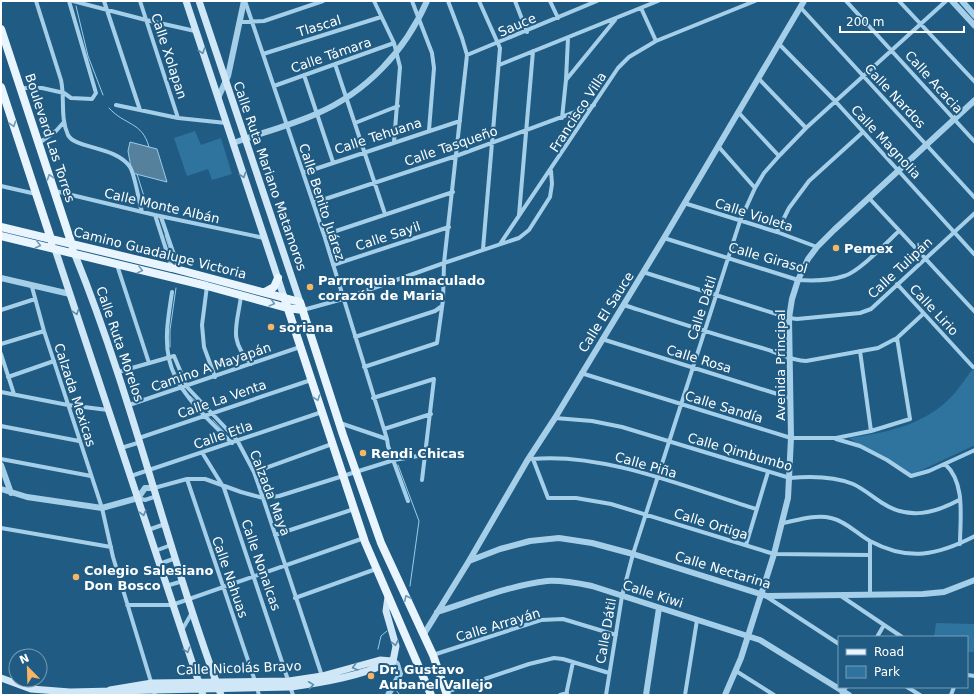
<svg xmlns="http://www.w3.org/2000/svg" width="976" height="696" font-family="'DejaVu Sans',sans-serif">
  <style>
    .green { fill: #2f749f }
    .water { fill: #56819d; stroke: #99cceb }
    .lines { fill: none; stroke-linecap: round; stroke-linejoin: round }
    .stream { stroke: #99cceb; stroke-width: 1 }
    .minor { stroke: #a5cfe9; stroke-width: 4 }
    .tertiary { stroke: #a5cfe9; stroke-width: 6 }
    .secondary { stroke: #d0e7f7; stroke-width: 7 }
    .primary { stroke: #e8f4fe; stroke-width: 8 }
    .oneway { stroke: #5d8cab }
    .oneway2 { stroke: #6f98b4 }
    .poi-dot { fill: #f7b565; stroke: #1f5b82; stroke-width: 1.5 }
    .labels { text-anchor: middle; dominant-baseline: central; stroke-width: 4; stroke-linejoin: round; paint-order: stroke }
    .street-label { font-size: 13px; fill: #fff; stroke: #1f5b82 }
    .poi-label { font-size: 13px; font-weight: bold; fill: #fff; stroke: #1f5b82; text-anchor: start }
  </style>
  <rect width="100%" height="100%" fill="#1f5b82"/>
  <path class="green" d="M195 131 201 145 221 138 232 174 212 180 208 169 187 176 174 138Z
    M975 366V445L909 476 849 438C884 433 921 426 948 400 958 391 966 377 975 366Z
    M936 623 975 624V652H967V637H934Z"/>
  <path class="water" d="M130 142 157 149 167 182 132 173 128 151Z"/>
  <g class="lines">
    <path class="stream" d="M76 6 88 56 103 95
      M109 108C125 126 142 121 149 147
      M137 174 147 206
      M165 235 174 263
      M170 347V330L176 288
      M190 396 200 405
      M213 420 224 432
      M398 465 419 521 410 586
      M378 649 381 636 387 631
      M395 689 400 695"/>
    <path class="minor" d="M36 1 61 80C65 98 60 118 68 135 75 149 116 146 130 167 135 175 139 202 142 212
      M73 1 146 20 195 31
      M104 1 140 110
      M140 1 178 118
      M245 1 324 235 387 439 388 446 408 501
      M374 1 394 43 400 67 394 142
      M412 1 432 53 434 68 429 130
      M479 1 500 48 483 249
      M515 1 527 32
      M550 1 558 18
      M846 1 975 142
      M899 1 975 82
      M641 8 656 41
      M801 8 975 198
      M240 22 264 21 323 1
      M780 45 836 102 975 255
      M263 54 381 17
      M467 55 597 1
      M335 64 385 214
      M499 65 658 1
      M304 75 333 162
      M759 79 806 128
      M566 80 615 20
      M274 86 394 43
      M21 88H42L64 93 71 98 92 99 96 93 69 1
      M116 105 178 118 226 123
      M738 112 779 156
      M562 118 566 80 568 38
      M355 123 398 106
      M39 143 56 131 64 122
      M718 146 755 188
      M303 173 460 121
      M1 186 36 194
      M55 191 155 215 264 238
      M869 198 975 312
      M313 203 456 156 594 105
      M684 203 777 232 817 247
      M155 215 172 268
      M519 215 533 51
      M161 217 179 269
      M777 232 789 208 809 181 863 132
      M324 235 453 192
      M664 238 798 280C813 281 829 281 844 276 859 272 887 242 899 231
      M500 244 618 68 629 57 656 41 755 1
      M117 265 149 363
      M333 265 449 227
      M643 272 789 318 797 319 860 313 871 309 975 213
      M897 284 973 367
      M207 286 202 325 204 347 215 377
      M32 287 44 331 102 508 113 557 155 695
      M172 292C169 313 164 337 169 359 176 392 209 420 232 443
      M241 296C237 327 228 339 251 364
      M624 305C670 320 715 335 762 348 777 352 791 361 806 361L878 348 897 338 923 314
      M1 310 35 299
      M303 310 343 299 444 263 519 238 529 230 550 197 552 184 551 171
      M355 337 435 311 442 306
      M602 339 790 398
      M1 344 44 331
      M860 351 871 431
      M1 354 14 394
      M364 367 437 343 443 300 444 263 467 55 462 38 448 1
      M118 372 174 356 187 387 237 440 254 472 263 498 322 676
      M581 373 791 438H836L871 431 910 419 897 338
      M8 377 54 361
      M1 392 68 405 108 410
      M373 398 434 379 422 480
      M129 405 300 347
      M555 418 592 421 622 427 790 478C812 476 833 476 853 484 864 489 874 498 884 504 909 520 935 513 959 500
      M340 423 387 439
      M1 426 79 441
      M384 429 431 414
      M139 438 311 380
      M836 439 860 446 887 460 911 476 929 471 975 450
      M121 448 141 442
      M203 454 224 488 293 695
      M1 459 91 476
      M532 459C603 452 688 488 756 509
      M533 459 548 498H576L611 504 774 554 869 555
      M945 464C966 483 960 518 960 544
      M254 472 332 444
      M131 476 322 412
      M187 479 255 681
      M154 488 187 479H205L241 492 263 498 279 496 394 460 424 455
      M138 498 145 500 157 496
      M783 523C798 520 816 514 831 518 846 521 857 534 870 541 909 562 938 555 975 536
      M1 528 111 547
      M148 530 165 524
      M275 535 354 509
      M746 545 768 472
      M155 551 171 545
      M159 564 176 558
      M166 586 183 581
      M870 595V541
      M841 596 902 637
      M767 597 839 644
      M295 598 376 569
      M127 605H172L364 538
      M182 630 193 611
      M877 637 884 625
      M433 655 541 620 563 619 616 635
      M736 671 774 695
      M967 675 975 676
      M907 687 920 695
      M257 688 259 695
      M446 692 529 664 554 658 563 659 609 673
      M560 695 567 693
      M566 695 573 662
      M606 695 622 596 633 554 740 221 755 188 764 173 779 156 806 128 946 1
      M685 695 697 620
      M841 695 846 687
      M951 695 954 687"/>
    <path class="tertiary" d="M952 1 975 26
      M962 1 975 16
      M218 98 228 76 244 1
      M233 143C261 133 289 126 316 114 367 92 405 51 427 1
      M1 278 70 294
      M1 465 11 493
      M1 489 27 497 102 508 138 498 145 488H154
      M469 561 500 549 530 541 559 538 592 543 633 554 767 596 923 594 944 592 975 580
      M437 612C472 601 511 585 547 581 562 580 577 583 592 586L760 640 849 695
      M424 634 469 561 527 461 555 418 664 238 804 1
      M388 695 400 674 397 664 393 661
      M646 695 659 608
      M725 695 741 658 774 554 788 498 791 438 789 318 792 299 798 280 808 259 817 247 834 230 975 100"/>
    <path class="secondary" d="M186 1 284 297
      M199 1 300 302
      M55 249 203 695
      M75 255C133 398 167 550 221 695
      M388 597 386 611 396 646 393 661
      M1 678 31 689 70 692 291 687C325 682 361 676 393 661
      M110 690 152 683 289 681 322 676 380 660 392 661"/>
    <path class="primary" d="M1 29 73 248
      M1 87 52 242
      M1 227 172 268 300 302 343 435 381 543 433 655 447 695
      M1 236 207 286 287 308 303 310
      M265 292 274 287 278 278
      M284 297 365 542 431 695"/>
  </g>
  <defs><path id="oneway-chevron" d="M-2-3.5L2.5 0L-2 3.5" fill="none" stroke-width="1.6" stroke-linecap="round" stroke-linejoin="round"/></defs>
  <g class="oneway">
    <use href="#oneway-chevron" transform="translate(202 51) rotate(71)"/>
    <use href="#oneway-chevron" transform="translate(243 175) rotate(72)"/>
    <use href="#oneway-chevron" transform="translate(76 312) rotate(72)"/>
    <use href="#oneway-chevron" transform="translate(143 513) rotate(74)"/>
    <use href="#oneway-chevron" transform="translate(395 643) rotate(78)"/>
    <use href="#oneway-chevron" transform="translate(187 650) rotate(71)"/>
    <use href="#oneway-chevron" transform="translate(355 667) rotate(165)"/>
    <use href="#oneway-chevron" transform="translate(311 685) rotate(-8)"/>
  </g>
  <g class="oneway2">
    <use href="#oneway-chevron" transform="translate(13 124) rotate(72)"/>
    <use href="#oneway-chevron" transform="translate(50 177) rotate(-108)"/>
    <use href="#oneway-chevron" transform="translate(38 245) rotate(14)"/>
    <use href="#oneway-chevron" transform="translate(140 270) rotate(14)"/>
    <use href="#oneway-chevron" transform="translate(272 303) rotate(15)"/>
    <use href="#oneway-chevron" transform="translate(317 398) rotate(71)"/>
    <use href="#oneway-chevron" transform="translate(407 598) rotate(-115)"/>
  </g>
  <g class="poi-dot">
    <circle cx="836" cy="248" r="4"/>
    <circle cx="310" cy="287" r="4"/>
    <circle cx="271" cy="327" r="4"/>
    <circle cx="363" cy="453" r="4"/>
    <circle cx="76" cy="577" r="4"/>
    <circle cx="371" cy="676" r="4"/>
  </g>
  <g class="labels">
    <g class="street-label">
      <text transform="translate(517 25) rotate(-23)">Sauce</text>
      <text transform="translate(319 26) rotate(-17)">Tlascal</text>
      <text transform="translate(331 55) rotate(-19)">Calle Támara</text>
      <text transform="translate(169 56) rotate(72)">Calle Xolapan</text>
      <text transform="translate(934 82) rotate(48)">Calle Acacia</text>
      <text transform="translate(895 96) rotate(47)">Calle Nardos</text>
      <text transform="translate(578 112) rotate(-57)">Francisco Villa</text>
      <text transform="translate(378 136) rotate(-18)">Calle Tehuana</text>
      <text transform="translate(50 138) rotate(72)">Boulevard Las Torres</text>
      <text transform="translate(886 142) rotate(47)">Calle Magnolia</text>
      <text transform="translate(451 146) rotate(-19)">Calle Tasqueño</text>
      <text transform="translate(270 176) rotate(71)">Calle Ruta Mariano Matamoros</text>
      <text transform="translate(322 202) rotate(72)">Calle Benito Juárez</text>
      <text transform="translate(162 206) rotate(13)">Calle Monte Albán</text>
      <text transform="translate(754 215) rotate(18)">Calle Violeta</text>
      <text transform="translate(388 236) rotate(-18)">Calle Sayil</text>
      <text transform="translate(160 253) rotate(14)">Camino Guadalupe Victoria</text>
      <text transform="translate(768 258) rotate(16)">Calle Girasol</text>
      <text transform="translate(900 268) rotate(-43)">Calle Tulipán</text>
      <text transform="translate(702 308) rotate(-72)">Calle Dátil</text>
      <text transform="translate(934 310) rotate(47)">Calle Lirio</text>
      <text transform="translate(606 312) rotate(-58)">Calle El Sauce</text>
      <text transform="translate(120 344) rotate(71)">Calle Ruta Morelos</text>
      <text transform="translate(699 359) rotate(17)">Calle Rosa</text>
      <text transform="translate(780 365) rotate(-90)">Avenida Principal</text>
      <text transform="translate(211 367) rotate(-19)">Camino A Mayapán</text>
      <text transform="translate(75 395) rotate(72)">Calzada Mexicas</text>
      <text transform="translate(222 399) rotate(-19)">Calle La Venta</text>
      <text transform="translate(724 407) rotate(17)">Calle Sandía</text>
      <text transform="translate(223 435) rotate(-19)">Calle Etla</text>
      <text transform="translate(740 452) rotate(16)">Calle Qimbumbo</text>
      <text transform="translate(646 465) rotate(16)">Calle Piña</text>
      <text transform="translate(270 493) rotate(69)">Calzada Maya</text>
      <text transform="translate(711 524) rotate(17)">Calle Ortiga</text>
      <text transform="translate(261 565) rotate(71)">Calle Nonalcas</text>
      <text transform="translate(723 570) rotate(17)">Calle Nectarina</text>
      <text transform="translate(230 577) rotate(71)">Calle Nahuas</text>
      <text transform="translate(653 594) rotate(18)">Calle Kiwi</text>
      <text transform="translate(498 625) rotate(-17)">Calle Arrayán</text>
      <text transform="translate(606 631) rotate(-80)">Calle Dátil</text>
      <text transform="translate(239 668) rotate(-2)">Calle Nicolás Bravo</text>
    </g>
    <g class="poi-label">
      <text x="844" y="248">Pemex</text>
      <text x="318" y="280">Parrroquia Inmaculado<tspan x="318" dy="15">corazón de Maria</tspan></text>
      <text x="279" y="327">soriana</text>
      <text x="371" y="453">Rendi Chicas</text>
      <text x="84" y="570">Colegio Salesiano<tspan x="84" dy="15">Don Bosco</tspan></text>
      <text x="379" y="669">Dr. Gustavo<tspan x="379" dy="15">Aubanel Vallejo</tspan></text>
    </g>
  </g>
  <rect width="976" height="696" fill="none" stroke="#ffffff" stroke-width="4"/>
  <rect x="838" y="636" width="130" height="52" fill="#1f5b82" stroke="#799db4"/>
  <rect x="846" y="649" width="20" height="6" fill="#e8f4fe" stroke="#799db4"/>
  <text x="874" y="656" font-size="12" fill="#ffffff">Road</text>
  <rect x="846" y="666" width="20" height="12" fill="#2f749f" stroke="#799db4"/>
  <text x="874" y="676" font-size="12" fill="#ffffff">Park</text>
  <g transform="translate(28 668) rotate(337)"><circle r="19" fill="#1f5b82" stroke="#799db4"/>
  <path d="M0-3L7 15L0 10L-7 15Z" fill="#f7b565"/>
  <text y="-6" font-size="11" font-weight="bold" text-anchor="middle" fill="#ffffff">N</text>
  </g>
  <path d="M840 26v6h124v-6" fill="none" stroke="#ffffff" stroke-width="2"/>
  <text x="846" y="26" font-size="12" fill="#ffffff" stroke="#1f5b82" stroke-width="3" paint-order="stroke">200 m</text>
</svg>
